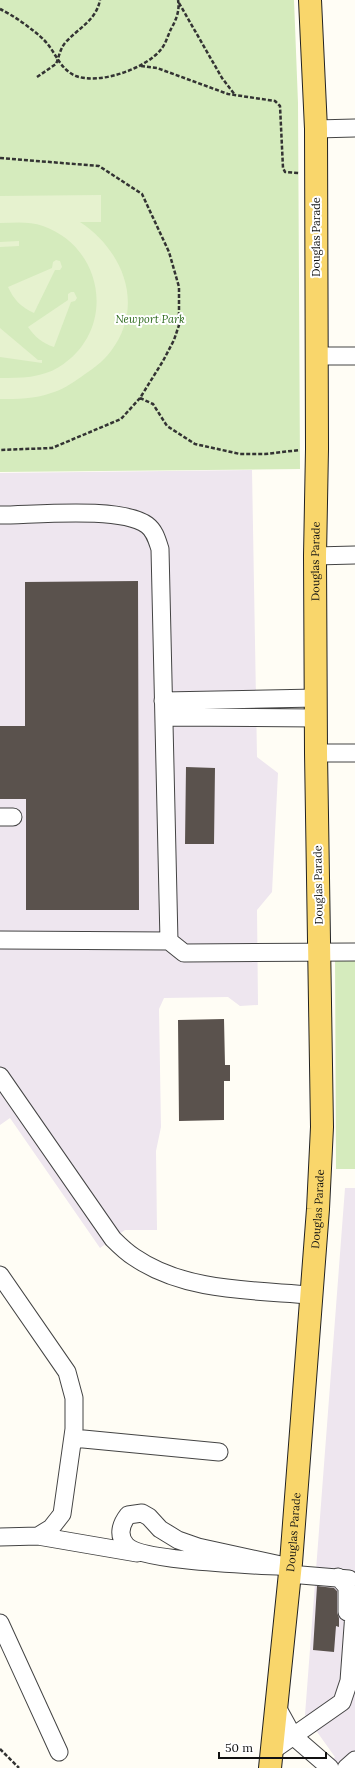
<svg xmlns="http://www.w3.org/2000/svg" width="355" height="1768" font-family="Lora,serif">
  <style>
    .industrial { fill: #eee6ef }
    .green { fill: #d5ebbd }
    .pitch { fill: #e6f2cf }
    .building { fill: #5a524d }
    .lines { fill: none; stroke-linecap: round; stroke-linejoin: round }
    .minor-casing { stroke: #444; stroke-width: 19 }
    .major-casing { stroke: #222; stroke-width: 24 }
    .path { stroke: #333; stroke-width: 2.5; stroke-dasharray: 4 2; stroke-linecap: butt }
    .minor { stroke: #fff; stroke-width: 17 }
    .major { stroke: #f9d66b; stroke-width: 22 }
    .labels { text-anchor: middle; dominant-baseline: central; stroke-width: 4; stroke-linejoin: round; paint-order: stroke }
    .street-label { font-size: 11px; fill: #111; stroke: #fff }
    .park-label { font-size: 11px; font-style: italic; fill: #2f6b1f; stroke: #fff }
  </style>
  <rect width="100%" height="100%" fill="#fffdf5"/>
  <path class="industrial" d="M252 470 257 757 278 773 272 892 257 910 258 1005 240 1006 228 997 164 998 159 1009 161 1127 156 1151 157 1230H125L100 1248 10 1118 0 1125V473Z
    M345 1188H355V1768H323L335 1757 305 1715Z"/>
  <path class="green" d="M0 0H294L298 103 300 469 0 472Z
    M335 951H355V1169H336Z"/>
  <path class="pitch" d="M101 195V222H80C124 251 145 306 111 351 102 363 92 369 81 377 71 384 62 390 51 393 35 399 17 399 0 399V378C21 378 41 378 59 367 117 331 105 248 43 226 29 221 14 223 0 223V196Z
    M19 241V246L0 247V242Z
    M56 260 60 261 62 267 60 270H55L34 313C21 307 14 300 8 287L52 268 53 262Z
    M71 292H74L77 298 75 301 71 302 54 347C42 343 35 337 28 327L68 300V294Z
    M0 328 38 360H42V363L0 357Z"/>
  <path class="building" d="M138 581 139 910H26V799H0V726H25V582Z
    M186 767 215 768 214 844H185Z
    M224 1019 225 1065H230V1081H224V1120L179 1121 178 1020Z
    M317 1586 334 1588 337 1591V1612L339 1618V1627L336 1626 334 1652 313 1650Z"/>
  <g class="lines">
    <defs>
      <path id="minor" d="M316 129 355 128
        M317 356H355
        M0 515C34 515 121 506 147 525 155 531 157 540 160 549L169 941
        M315 556 355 555
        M163 701 316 698
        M164 717 316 718
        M316 753H355
        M0 817H13
        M0 940 169 941 184 953 355 952
        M0 1076 113 1239C119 1245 126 1252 134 1257 185 1292 252 1290 311 1295
        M0 1275 67 1372 74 1398V1429L62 1514 51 1528 38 1536 0 1537
        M73 1438 219 1452
        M142 1513 149 1517 160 1529 178 1540 198 1547 290 1567C263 1565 140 1562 126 1545 117 1535 121 1524 128 1515Z
        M38 1536 137 1553
        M289 1574 349 1579
        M338 1577 347 1587V1612
        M0 1623 59 1752
        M277 1707 293 1736 330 1768
        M272 1751 342 1702 349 1681 355 1599
        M346 1768 355 1760"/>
      <g id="major">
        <path id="s1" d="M270 1768 291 1563 318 1209 322 1127 316 753 315 556 317 449 316 129 310 0"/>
      </g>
    </defs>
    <use href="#minor" class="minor-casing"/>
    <use href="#major" class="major-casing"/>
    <path class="path" d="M179 3 222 78 235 95
      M0 9C13 15 34 30 44 40 56 52 59 69 76 76 100 85 148 68 162 48 166 43 168 35 171 29 176 20 180 11 178 0
      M141 66 157 68 228 94 275 101 280 106 283 168 285 172 299 173
      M37 77 56 64C59 57 60 49 65 43 78 28 96 21 100 0
      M0 158 99 166 142 194 169 252 179 287V325L174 340 163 361 140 398 121 419 52 448 0 450
      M140 398 153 404 167 426 195 444 240 454H265L300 450
      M0 1749 19 1768"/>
    <use href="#minor" class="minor"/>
    <use href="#major" class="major"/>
  </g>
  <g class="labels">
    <g class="street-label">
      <text transform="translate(316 237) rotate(-90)">Douglas Parade</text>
      <text stroke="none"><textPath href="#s1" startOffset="1209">Douglas Parade</textPath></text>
      <text transform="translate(318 885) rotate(-91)">Douglas Parade</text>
      <text stroke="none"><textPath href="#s1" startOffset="561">Douglas Parade</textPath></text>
      <text stroke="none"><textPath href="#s1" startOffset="237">Douglas Parade</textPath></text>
    </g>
    <g class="park-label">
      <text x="150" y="319">Newport Park</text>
    </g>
  </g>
  <path d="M219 1752v6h107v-6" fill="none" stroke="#111111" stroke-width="2"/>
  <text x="225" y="1752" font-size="12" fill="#111111" stroke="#ffffff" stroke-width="3" paint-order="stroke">50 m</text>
</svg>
